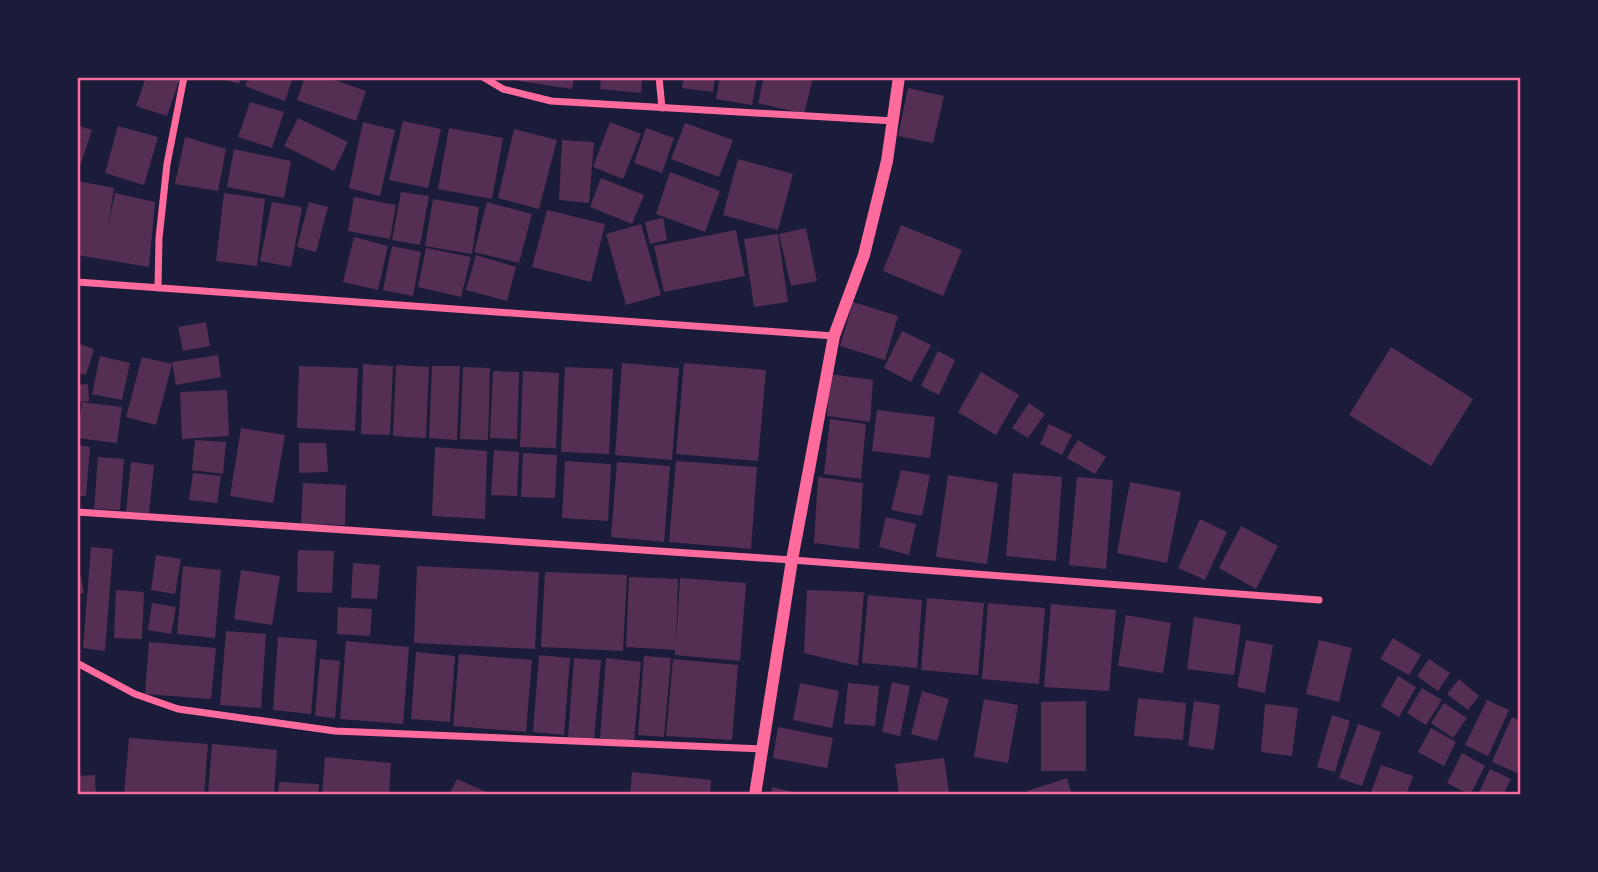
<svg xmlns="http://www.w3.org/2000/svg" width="1598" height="872" font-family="'Fira Sans Condensed',sans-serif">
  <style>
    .building { fill: #542f53 }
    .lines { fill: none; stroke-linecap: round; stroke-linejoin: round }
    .minor { stroke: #ff6b9d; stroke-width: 7 }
    .tertiary { stroke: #ff6b9d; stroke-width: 12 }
    .neatline { fill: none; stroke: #ff6b9d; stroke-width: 2.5 }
  </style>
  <rect width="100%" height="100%" fill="#1b1b3a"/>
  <path class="building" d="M146 77 180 78 167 116 136 106Z
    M218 77H241L239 84Z
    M249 77H293L285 101 245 86Z
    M305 77H326L366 91 356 121 297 100Z
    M520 77H574L572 89 519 81Z
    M601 77H642L641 93 600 89Z
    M684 77H715L713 92 682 88Z
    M720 77H757L752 105 716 99Z
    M764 77H813L804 114 758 103Z
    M908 88 944 96 933 143 898 136Z
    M250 102 284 112 272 148 238 137Z
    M298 118 348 142 334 171 284 146Z
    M403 121 441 129 428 188 389 180Z
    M363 122 395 130 380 196 349 188Z
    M610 122 641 134 623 179 593 167Z
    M685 123 733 140 719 177 671 159Z
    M77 125 92 130 80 166 77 165Z
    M118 126 158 137 144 185 105 173Z
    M449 128 503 138 492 199 438 189Z
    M646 128 674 138 662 173 634 163Z
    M514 129 557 140 539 209 498 198Z
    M185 137 226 149 218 191 175 184Z
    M562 140 594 142 589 203 559 200Z
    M234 149 291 161 284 198 227 187Z
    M738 159 793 174 778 230 723 215Z
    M670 172 720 191 705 232 656 214Z
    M601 178 644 195 632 224 590 207Z
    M77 181 114 188 108 227 115 193 155 202 149 267 77 255Z
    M401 192 429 196 420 245 392 240Z
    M224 193 265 199 257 266 216 261Z
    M354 197 396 205 390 239 348 231Z
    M433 199 479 207 472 254 425 246Z
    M272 202 302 207 291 267 260 261Z
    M309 202 328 207 316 252 297 247Z
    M487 202 532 214 519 263 474 252Z
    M547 210 605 224 591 282 532 267Z
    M663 218 667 240 650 244 645 222Z
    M641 224 661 295 626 305 606 234Z
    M901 225 962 250 943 296 883 271Z
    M806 228 817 281 791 286 779 234Z
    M736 230 745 276 664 292 654 246Z
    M778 234 788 302 754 307 744 239Z
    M354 237 388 246 378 290 343 282Z
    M392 246 421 252 413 296 383 290Z
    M426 248 471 257 461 297 418 287Z
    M476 255 516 267 507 301 466 290Z
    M853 302 898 316 885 360 840 346Z
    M206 322 210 346 183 351 178 327Z
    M902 331 931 345 911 382 884 368Z
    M77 343 94 349 86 375 77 372Z
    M1391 347 1473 399 1431 466 1349 415Z
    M938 351 955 360 939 395 921 386Z
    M218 355 221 377 176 385 172 362Z
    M100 356 130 363 122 400 92 394Z
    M142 357 172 364 156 425 126 417Z
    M622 363 679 368 672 460 615 455Z
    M684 363 766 370 758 461 676 454Z
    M363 364 393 366 390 435 361 434Z
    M396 365 429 367 426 438 393 436Z
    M299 366 358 368 355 431 297 428Z
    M432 366H460L457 440 429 438Z
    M463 367 490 368 488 440 460 439Z
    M565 367 613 369 609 454 561 452Z
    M493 371 519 372 517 439 490 438Z
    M523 371 559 373 556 448 520 447Z
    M981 372 1019 395 996 435 958 412Z
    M830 374 873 380 870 422 827 416Z
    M88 384 89 401 77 402V385Z
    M227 390 229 436 182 439 180 392Z
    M82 402 122 407 117 443 77 438Z
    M1029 403 1045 414 1028 438 1012 428Z
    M877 410 935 417 930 458 872 451Z
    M830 419 866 424 861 479 824 474Z
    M1049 424 1072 435 1062 455 1040 444Z
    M241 428 285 435 273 503 230 496Z
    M195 440 226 442 223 474 192 470Z
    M1078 440 1106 457 1095 474 1067 458Z
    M299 443H326L328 472 299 473Z
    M77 445 90 447 86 496H77Z
    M435 447 487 451 485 519 432 516Z
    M494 450 519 452 517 496 491 495Z
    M523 453 557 455 555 498 521 497Z
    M98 457 124 459 120 510 94 509Z
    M565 461 611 464 608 521 562 518Z
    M676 461 757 467 751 549 669 542Z
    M131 462 154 465 149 513 126 512Z
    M617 462 670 466 664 542 611 537Z
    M901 470 930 475 922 516 891 510Z
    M193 473 221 476 217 503 189 500Z
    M1013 473 1062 477 1056 561 1006 556Z
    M948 475 998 483 987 564 936 557Z
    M818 477 863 483 859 549 814 543Z
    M1077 477 1113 480 1106 569 1069 565Z
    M1130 482 1181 492 1167 563 1117 553Z
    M303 483 346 485 345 525 301 524Z
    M886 517 916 524 909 555 879 547Z
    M1200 519 1227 532 1205 580 1178 568Z
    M1241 526 1278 546 1256 589 1219 568Z
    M91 547 113 549 105 651 83 648Z
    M298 550 334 551 332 593 297 592Z
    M156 555 181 559 175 594 151 590Z
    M77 559 84 593 77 594Z
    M353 563 380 565 377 599 351 598Z
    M183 566 221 570 215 638 177 634Z
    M417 566 539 572 535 649 414 643Z
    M241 570 280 576 272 625 234 619Z
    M545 572 627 575 623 651 541 647Z
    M629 577 678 579 676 644 680 578 746 583 740 661 675 655V650L626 647Z
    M116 590 144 592 142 639 114 638Z
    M807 590 864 592 858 666 804 653Z
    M868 595 922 600 917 668 862 663Z
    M927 598 984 603 978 675 921 670Z
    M152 603 176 607 171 634 148 630Z
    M988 603 1045 608 1039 684 982 679Z
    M1051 604 1116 610 1109 691 1044 687Z
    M338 607 372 609 370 636 337 634Z
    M1126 615 1171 623 1163 673 1118 666Z
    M1194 617 1241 625 1234 675 1187 669Z
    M226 631 266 634 261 708 220 705Z
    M278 637 317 640 311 714 273 710Z
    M1393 638 1421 655 1409 675 1380 659Z
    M1246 640 1273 645 1265 693 1237 687Z
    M1319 640 1352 648 1339 702 1306 694Z
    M346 641 409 647 403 724 340 719Z
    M149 642 216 648 211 699 145 694Z
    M416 652 455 656 450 722 411 719Z
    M459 654 532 660 526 732 453 726Z
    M539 655 570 658 564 735 533 732Z
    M644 656 671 658 664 737 638 735Z
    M574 658 601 660 594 740 568 737Z
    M606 658 641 662 634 741 600 738Z
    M320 659 340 661 335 718 315 716Z
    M673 659 738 665 732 740 666 736Z
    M1429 659 1450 673 1438 691 1417 676Z
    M1398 676 1416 687 1399 717 1381 706Z
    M1459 679 1479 696 1468 710 1447 694Z
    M892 682 910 686 900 736 882 732Z
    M800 683 839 691 832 728 793 720Z
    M848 683 879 686 875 726 844 724Z
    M1422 688 1442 700 1426 725 1407 713Z
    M922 691 949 699 937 741 911 734Z
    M1138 698 1186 703 1183 740 1134 736Z
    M984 699 1018 705 1008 763 974 757Z
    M1487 700 1509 710 1488 756 1465 745Z
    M1086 701V771H1041V702Z
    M1194 701 1220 705 1214 750 1188 746Z
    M1444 703 1467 718 1453 738 1431 723Z
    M1265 704 1298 708 1292 756 1261 752Z
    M1332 715 1350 721 1335 772 1317 767Z
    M1512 717 1521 721V763L1517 773 1492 762Z
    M1358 724 1381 732 1362 786 1339 778Z
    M778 727 833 738 827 768 773 758Z
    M1431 728 1456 742 1444 766 1418 752Z
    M129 738 208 744 204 795H124Z
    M212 744 277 750 274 795H208Z
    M1462 753 1485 766 1470 795 1447 783Z
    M325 757 391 763 389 795H322Z
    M944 758 949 792 899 795 895 764Z
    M1381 765 1413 776 1406 795H1370Z
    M1490 769 1511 779 1503 795H1478Z
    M632 772 711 780 710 795H630Z
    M95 775 96 795H77V776Z
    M1067 778 1072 795H1028L1027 791Z
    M457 779 493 795H449Z
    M279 782 319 784 318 795H278Z
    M772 787 802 794V795H771Z"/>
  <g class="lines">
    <path class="minor" d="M483 77 503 89 551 101 894 121
      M659 77 662 108
      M77 282 834 336
      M158 288 159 238 167 164 184 77
      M77 512 792 560 1319 600
      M77 663 135 694 178 709 335 731 763 749"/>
    <path class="tertiary" d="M755 795 792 560 834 336 864 255 887 161 899 77"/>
  </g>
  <rect width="1598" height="872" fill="none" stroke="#1b1b3a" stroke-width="158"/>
  <rect x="79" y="79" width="1440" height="714" class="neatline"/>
</svg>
